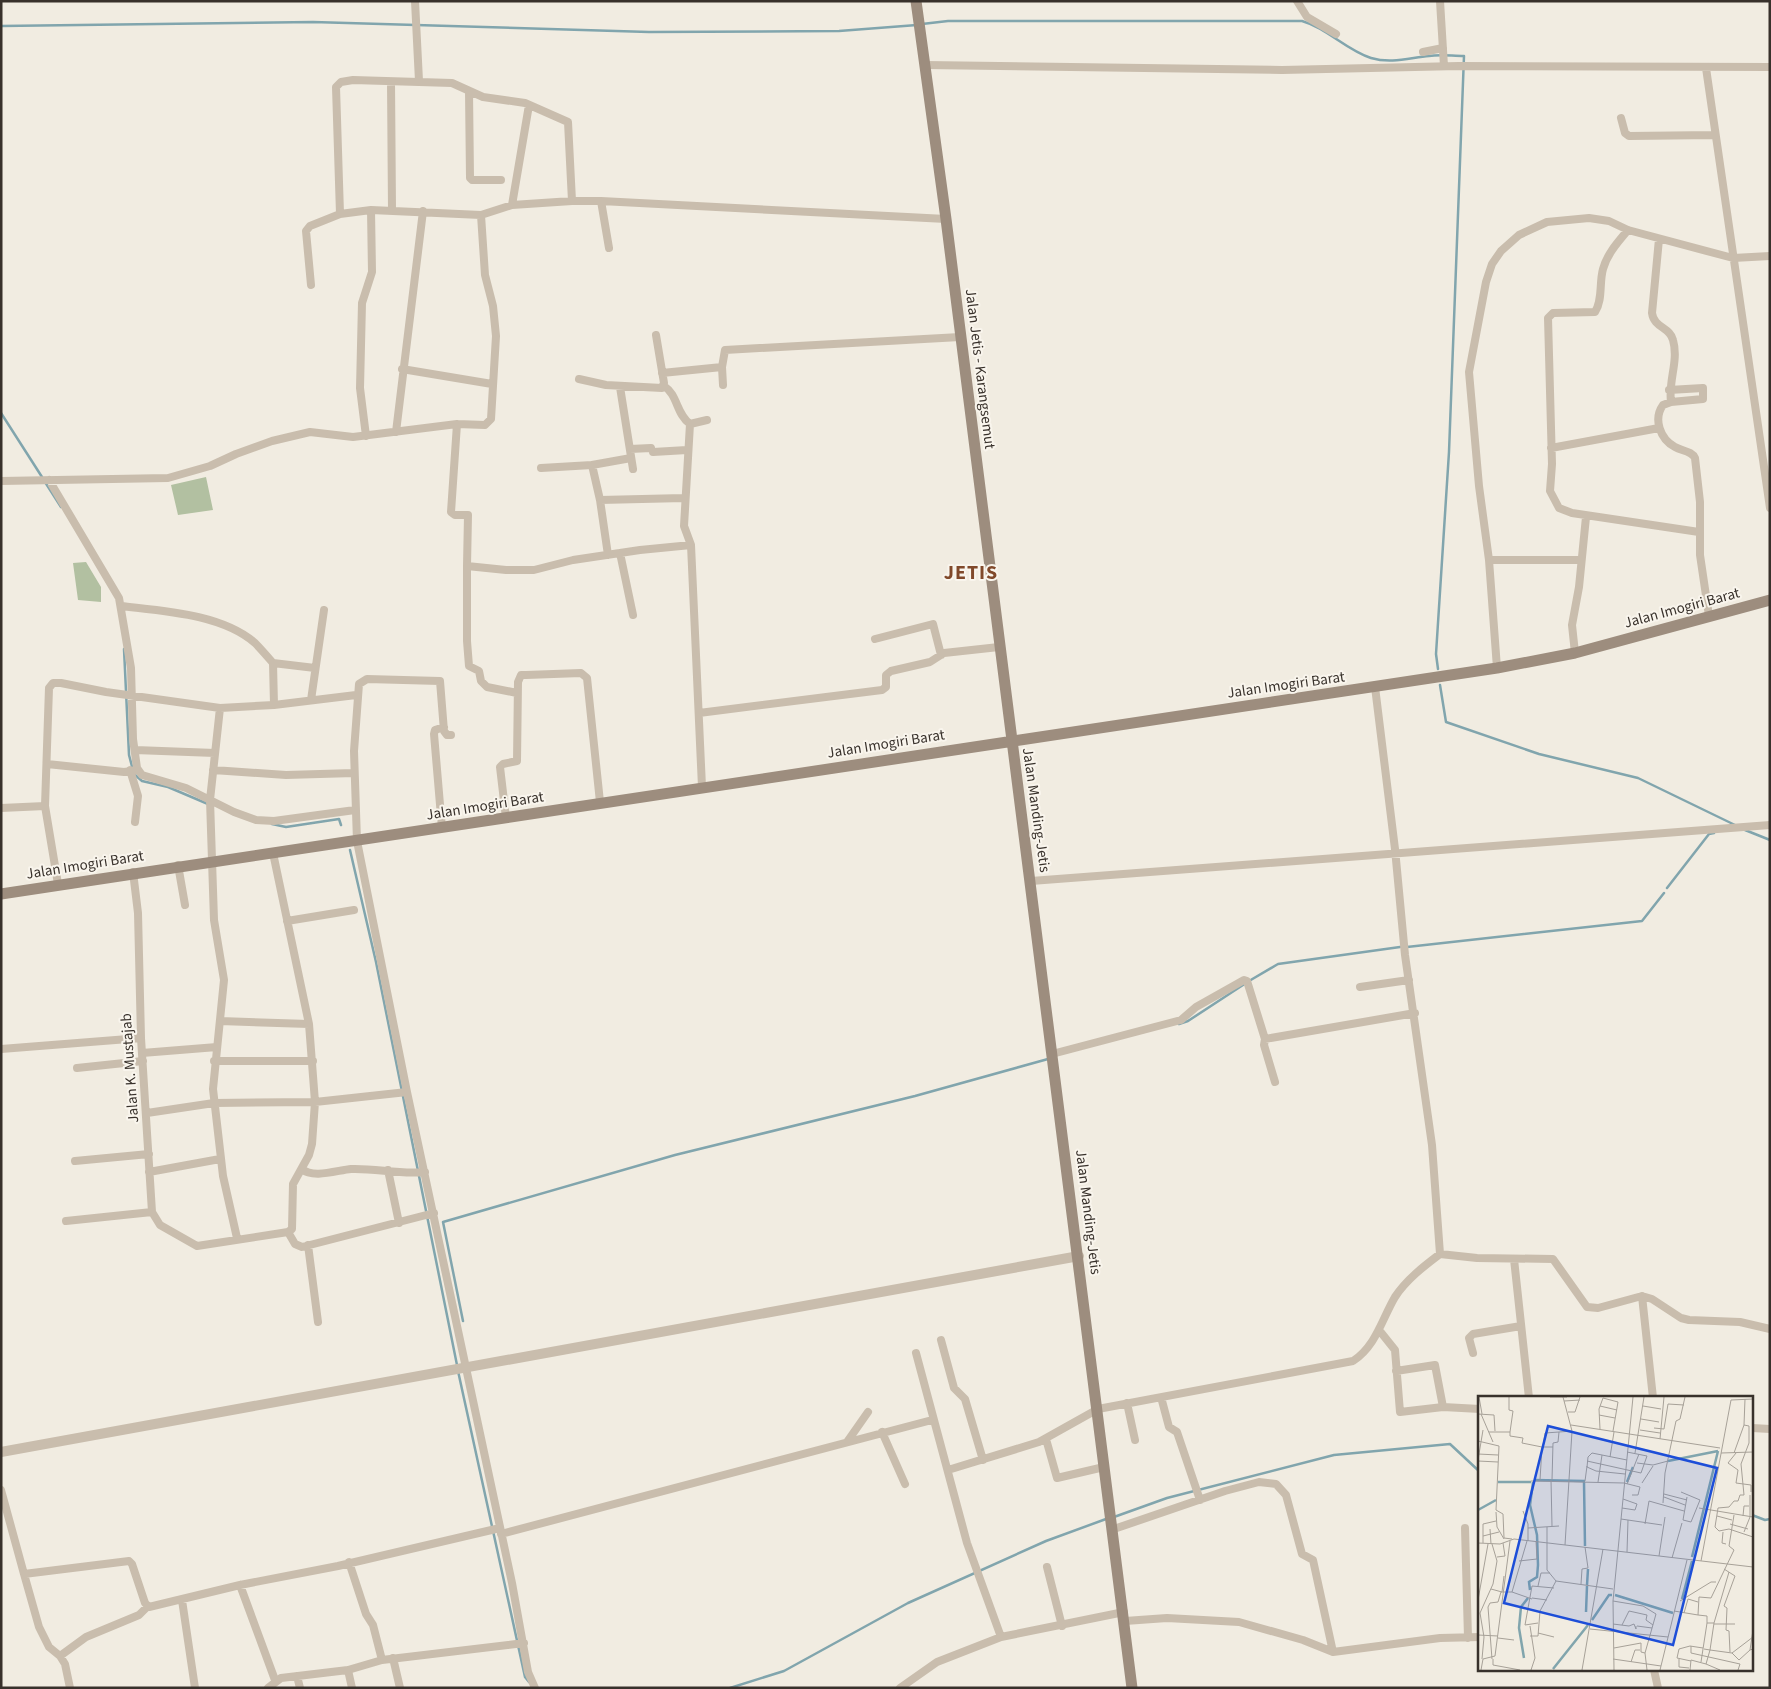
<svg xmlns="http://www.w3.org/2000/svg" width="1771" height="1689" font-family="'Source Sans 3',sans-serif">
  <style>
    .green { fill: #b2c0a1 }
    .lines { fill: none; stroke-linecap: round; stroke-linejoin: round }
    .stream { stroke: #81a5ad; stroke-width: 2.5 }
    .minor { stroke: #c9bdad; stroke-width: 8 }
    .tertiary { stroke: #c9bdad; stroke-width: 10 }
    .secondary { stroke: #9d8d7e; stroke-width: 11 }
    .labels { text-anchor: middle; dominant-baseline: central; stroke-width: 4; stroke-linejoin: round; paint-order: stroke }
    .street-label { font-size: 15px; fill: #38312b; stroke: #f9f5ed }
    .district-label { font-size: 20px; font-weight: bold; letter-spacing: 1px; fill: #81492a; stroke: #f9f5ed }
    .inset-river { fill: none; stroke: #81a5ad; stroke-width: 2.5 }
    .inset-road { fill: none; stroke: #a7a198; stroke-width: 1 }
    .view { fill: #1d4ed8; fill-opacity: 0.15; stroke: #1d4ed8; stroke-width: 2.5 }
    .inset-edge { fill: none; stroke: #38312b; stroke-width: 2.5 }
  </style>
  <rect width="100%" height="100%" fill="#f1ece1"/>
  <path class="green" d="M206 477 213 510 178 515 171 485Z
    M86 562 101 587V602L78 600 73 563Z"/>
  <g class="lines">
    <path class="stream" d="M922 24 948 21H1302C1327 28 1346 50 1371 58 1391 64 1409 58 1429 56 1440 54 1452 56 1464 56L1449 452 1436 654 1438 669
      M1 26 313 22 649 32 839 31 917 25
      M1 413 42 477
      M45 482 61 507
      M124 649 129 755 134 774 142 781 168 787 208 804
      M1440 685 1446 722 1539 754 1638 778 1735 825
      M272 824 286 827 339 819 341 825
      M1745 830 1770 840
      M350 850 376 962 457 1365
      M1667 888 1709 834 1714 833
      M1407 947 1642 921 1664 893
      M1249 981 1278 964 1400 947
      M1179 1024 1188 1021 1246 983
      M463 1321 443 1222 675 1155 915 1096 1048 1059
      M458 1371 525 1677 529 1682
      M1752 1515 1765 1520 1770 1519
      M1114 1517 1167 1498 1334 1455 1450 1444 1480 1472
      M730 1688 784 1671 908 1603 1046 1541 1106 1519"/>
    <path class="minor" d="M415 1 419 81
      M1297 1 1307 17 1336 34
      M1440 1 1444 66
      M1423 52 1443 48
      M925 65 1282 70 1459 66 1770 67
      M1706 68 1770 508
      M391 82 392 210
      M469 91 470 178 472 180H501
      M1621 118 1625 133 1629 136 1715 135
      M572 201H601L609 248
      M601 201 946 219
      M512 205 529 105
      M1628 230C1618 242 1607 254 1603 269 1599 283 1603 300 1595 312L1553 313 1548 318 1552 464 1550 491 1559 508 1572 513 1699 532
      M1659 239 1652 313C1654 328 1670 327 1673 340 1679 361 1668 381 1671 402
      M311 285 306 231 310 226 340 214 371 210 481 215 512 205 572 201 568 122 525 103 483 97 452 83 353 80 341 82 336 87 340 214
      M722 367 723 385
      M402 369 492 384
      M662 373 722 367 725 350 960 337
      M579 379 606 385 662 388 664 383 656 335
      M664 386C678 395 676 414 690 424L684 526 691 545 702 787
      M620 387 633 469
      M1669 390 1703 388V399L1671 402 1663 405C1653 419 1660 439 1675 447 1682 451 1692 451 1695 458L1700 502V555L1709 616
      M457 424 451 512 455 515H468L467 566 506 570H534L573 560 640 550 691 545
      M690 424 707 420
      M396 432 423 211
      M366 436 360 388 362 303 372 272 371 210
      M1551 448 1659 428
      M630 449 651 448
      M653 452 687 450
      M592 465 600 500 684 498
      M541 468 592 465 631 458
      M49 480 119 598 131 668 133 739 137 768 142 775 186 788 234 812 256 820 274 821 355 810
      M1 481 168 478 210 466 236 454 272 441 310 432 353 437 457 424 485 425 491 419 496 336 493 306 485 275 481 215
      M600 500 608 555
      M620 553 633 615
      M1489 560H1581
      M467 566V641L469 666 479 671 481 681 487 687 517 693
      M121 606C163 611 222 614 255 643 261 649 267 656 273 663L315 668
      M875 639 933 624 941 655
      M1575 653 1572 625 1579 587 1586 517
      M273 663 274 705
      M1497 668 1489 560 1479 486 1469 372 1486 282 1492 264 1501 251 1519 235 1547 222 1589 218 1609 221 1628 230 1733 258 1770 256
      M1375 687 1395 849 1405 955 1432 1145 1440 1254
      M311 700 324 610
      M220 708 274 705 356 695
      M699 713 882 690 886 687V675L891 671 930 662 944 653 999 647
      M451 735H447L444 731 440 681 367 679 359 684 354 751 357 841 407 1092 512 1583 528 1672 535 1688
      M135 750 215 753
      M47 764 124 772 138 770
      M130 770 138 796 135 822
      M213 770 286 775 354 773
      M1 808 45 806
      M506 818 500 767 503 764 517 761 518 682 521 675H526L581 673 587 678 600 802
      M442 828 434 734 435 730 444 727
      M178 865 185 905
      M133 872 138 913 141 1038 152 1212 160 1225 197 1246 288 1232 292 1229 293 1184 309 1155 312 1144 315 1102 309 1024 273 853
      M1031 881 1770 825
      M58 884 45 806 49 688 53 683H61L106 692 220 708 210 800 214 920 224 980 213 1089 223 1176 237 1238
      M287 921 354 910
      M1360 987 1409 980
      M220 1021 309 1024
      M1265 1039 1264 1045 1275 1082
      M1 1049 141 1038
      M142 1053 217 1047
      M1052 1054 1181 1020 1196 1007 1244 980 1247 981 1265 1039 1415 1013
      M214 1061H313
      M77 1068 143 1061
      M147 1113 214 1103 315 1102 407 1092
      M75 1161 149 1154
      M302 1169C313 1179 338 1170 351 1169 376 1168 400 1175 425 1172
      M388 1170 399 1223
      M149 1172 220 1159
      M66 1221 152 1212
      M288 1232 295 1244 302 1247 434 1213
      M308 1245 318 1322
      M1514 1259 1529 1398
      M1642 1296 1653 1398
      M1379 1330 1395 1350 1400 1412 1443 1407 1480 1409
      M941 1340 954 1388 965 1399 983 1460
      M916 1353 967 1543 1001 1637
      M1473 1353 1469 1338 1473 1334 1521 1326
      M1396 1371 1435 1365 1443 1407
      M1161 1397 1169 1427 1177 1432 1200 1500
      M1127 1403 1135 1440
      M1752 1428 1770 1429
      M882 1432 905 1484
      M1046 1439 1057 1478 1104 1467
      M847 1442 868 1412
      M948 1470 1039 1442 1098 1409 1353 1361C1376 1346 1382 1319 1395 1297 1406 1280 1424 1266 1440 1254L1477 1258 1553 1259 1587 1307 1598 1308 1642 1296 1652 1299 1681 1318 1689 1320 1740 1322 1770 1329
      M1 1490 24 1574 129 1561 132 1564 145 1603 149 1607 240 1585 338 1566 500 1528
      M1465 1528 1468 1638
      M1111 1530 1225 1491 1259 1482 1276 1484 1286 1495 1302 1554 1313 1560 1333 1652
      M501 1534 932 1420
      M349 1562 366 1614 373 1625 382 1660
      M1047 1567 1062 1626
      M24 1574 39 1627 49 1647 60 1656 65 1664 70 1688
      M240 1585 275 1680
      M182 1600 195 1688
      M1125 1621 1167 1618 1239 1622 1303 1640 1333 1652 1440 1638 1480 1637
      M60 1656 86 1637 139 1615 148 1606
      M393 1658 400 1688
      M348 1670 352 1688
      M1654 1670 1658 1688
      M297 1676 300 1688
      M268 1688 281 1678 348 1670 382 1660 524 1643
      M900 1688 937 1662 1001 1637 1124 1612"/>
    <path class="tertiary" d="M1 1452 1079 1256"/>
    <path class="secondary" d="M916 1 946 219 1132 1688
      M1 894 1497 668 1575 653 1770 600"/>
  </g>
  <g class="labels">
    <g class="street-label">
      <text transform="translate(980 369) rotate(83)">Jalan Jetis - Karangsemut</text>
      <text transform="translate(1682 608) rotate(-15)">Jalan Imogiri Barat</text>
      <text transform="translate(1286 685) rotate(-8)">Jalan Imogiri Barat</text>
      <text transform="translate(886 744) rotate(-9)">Jalan Imogiri Barat</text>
      <text transform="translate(485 806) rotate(-9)">Jalan Imogiri Barat</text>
      <text transform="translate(1036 810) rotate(82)">Jalan Manding-Jetis</text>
      <text transform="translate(85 865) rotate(-9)">Jalan Imogiri Barat</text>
      <text transform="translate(130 1068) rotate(-94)">Jalan K. Mustajab</text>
      <text transform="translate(1088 1212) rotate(83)">Jalan Manding-Jetis</text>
    </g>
    <g class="district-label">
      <text x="971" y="573">JETIS</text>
    </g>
  </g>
  <g transform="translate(1478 1396)">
    <rect width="275" height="275" fill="#f1ece1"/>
    <path class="inset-river" d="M190 65 240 55M56 84 107 85M20 86H53M106 86 107 150M149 86 155 71M0 114 18 104M214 161 240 55M109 189 110 173M52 194 51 186 59 181 60 169 59 139 52 109 55 86M137 199 195 217M204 203 214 165M108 216 109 190M114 224 131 199H134M46 262 41 232 43 211 50 202M75 273 110 229"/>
    <path class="inset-road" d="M1 1 4 18M31 1V14L35 15 32 36M72 1H89M85 1 94 35 87 149M86 5 102 4M190 8 206 9M122 10 139 14M165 10 183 13M90 16H97L102 1M0 18 16 19 17 35M3 18 15 46M121 19 137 22M163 23 181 26M93 29 242 52M176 32 186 33 190 8M122 33 121 13 125 2 140 6 135 35M162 34 182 37M11 36H32M32 36V40L45 42 44 47 64 51M182 43 186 1M0 45 21 50 18 114 25 118 26 142 34 143M65 50 67 37 81 36M275 54V74M157 57 166 1M243 57 275 56M256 57 266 29 267 3M258 57 250 67 260 74 258 87 273 89V96M0 58 20 59M132 61 136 36M0 64 5 34M0 65 20 66M109 65 163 77 169 60 149 56M159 67 175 69 190 65M147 78 118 75 109 71 110 61 114 57 149 64M62 84 64 51H75M73 84 74 130M74 84 75 47 80 46 81 36 94 35M53 85 146 87 162 91 160 99H154M107 85 109 70M120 86 124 59M164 87 175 70M149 88 161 58M203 96 222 104 213 126 205 124 209 101M186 98 209 104M186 101 207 109M185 107 187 77 198 25 202 23 207 1M144 112 157 114 159 108 145 103M221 112 275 121M45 115 50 128V145M18 116 19 131 26 143M256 119 251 150 256 154 233 202 221 201 220 219 229 220V227H236L232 254 254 257 275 241M239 120 254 124M265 120 266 110H271M143 123 184 129M167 128 171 105 206 115M252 128 270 133M69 131V174L78 185 135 193M50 132 81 130M12 133 13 148M241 135 237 131 240 112 251 111 256 105H260L262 99H266L263 68 271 47V30L266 29M241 135 251 133 275 141M245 136 244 147 248 148M266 136 272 121V99M5 140 21 136M0 147 22 148 36 143 275 171M5 147V128L18 125M149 156 150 124M181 160 187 121M19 161 27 160 25 147M194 162 204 127M41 165 59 163 58 145M223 165 253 4 275 3M246 173 257 180 246 210 249 212 248 234 251 235 252 256M103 188 104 173 110 172 107 151M60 190 63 177H72M13 193 24 196 26 180M34 196 54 203M54 202 69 204M0 204 10 148M135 205 165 210 178 218 167 257 169 274M202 205 233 186H238M196 215 220 219M206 217 210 203 220 206M60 227 47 229 54 190 76 192M236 227 251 176M135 228 151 230 156 228 158 233V230M236 228H257M144 229 151 215 169 219 168 224 175 229M52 230 57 262 53 274M159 230 174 232M112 233 190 241M275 234 272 254 275 253M60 237 76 241M0 239 20 240M52 240H60L62 215 78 185M20 242 36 244M213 250V257L262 268 260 274M136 252 163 247V256L167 257M226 253 232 254 228 268 242 274M254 257 261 264 272 254M4 263 6 241 2 217 15 188 19 165 14 148M14 263 10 211 12 207 20 206 23 196H34L49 145M15 263V269L42 274M135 263 183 270M201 263V271L211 272M213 265 199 262 201 253 212 250 225 252M153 266 157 254H162M223 266 229 227M3 274 5 263 17 260 32 145M104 274 125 153M136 274 135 205 155 1M182 274 209 164M212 274 213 264 228 268"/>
    <path class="view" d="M70 30 239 72 195 249 26 207Z"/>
    <rect width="275" height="275" class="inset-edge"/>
  </g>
  <rect width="1771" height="1689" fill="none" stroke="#38312b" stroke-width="5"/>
</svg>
